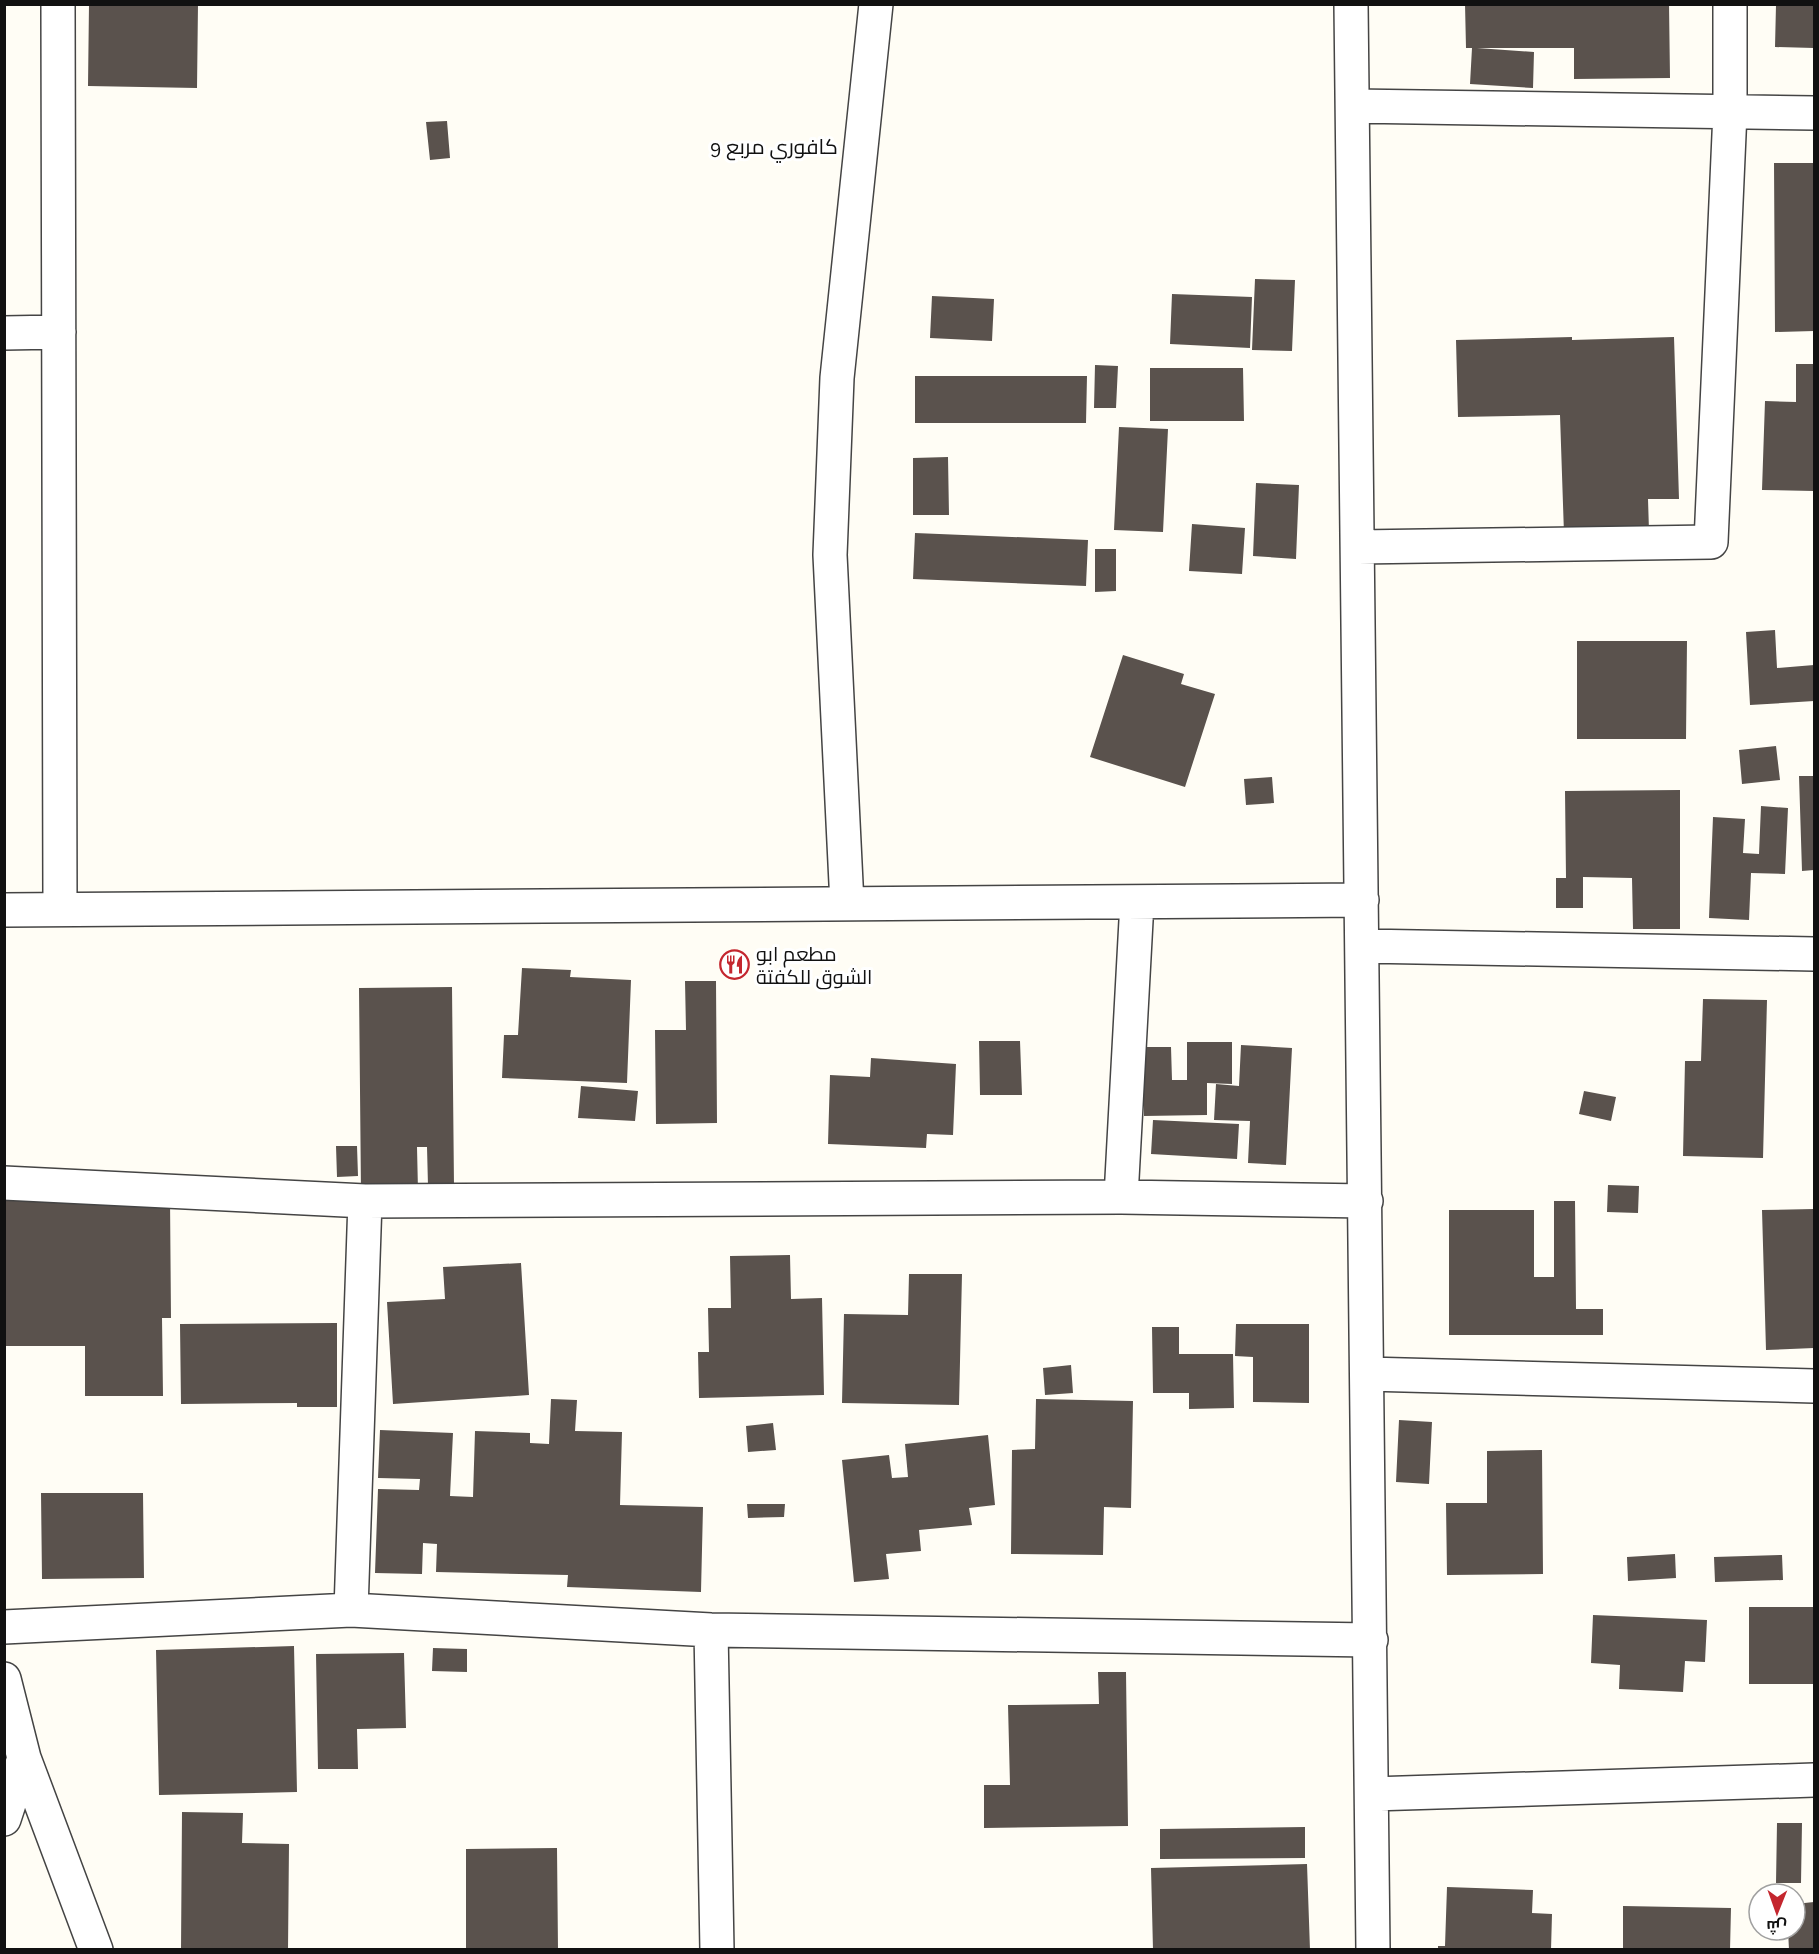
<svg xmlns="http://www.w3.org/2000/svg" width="1819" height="1954" font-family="'Zilla Slab',Cairo,serif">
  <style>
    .building { fill: #5a524d }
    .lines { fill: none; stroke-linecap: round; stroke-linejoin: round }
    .minor-casing { stroke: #444; stroke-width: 36 }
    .minor { stroke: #fff; stroke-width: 33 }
    .labels { text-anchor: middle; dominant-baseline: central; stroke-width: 6; stroke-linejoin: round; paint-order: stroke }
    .poi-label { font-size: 20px; fill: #111; stroke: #fff; text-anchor: start }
    .neighbourhood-label { font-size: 21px; fill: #111; stroke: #fff }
  </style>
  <rect width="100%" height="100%" fill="#fffdf5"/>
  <path class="building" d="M89 4H198L197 88 88 86Z
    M1465 4H1669L1670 78 1574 79V48H1477L1534 52 1533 88 1470 84 1472 48H1466Z
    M1776 5H1814V48L1775 47Z
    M447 121 450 158 430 160 426 122Z
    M1774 163H1814V331L1775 332Z
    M1255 279 1295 280 1292 351 1252 350Z
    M1172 294 1252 297 1250 348 1170 344Z
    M932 296 994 299 992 341 930 338Z
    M1572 337V340L1674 337 1679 499H1648L1649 531 1564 534 1560 415 1458 417 1456 340Z
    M1796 364H1814V491L1762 490 1765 401 1796 402Z
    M1095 365 1118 366 1116 408H1094Z
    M1150 368H1243L1244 421H1150Z
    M915 376H1087L1086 423H915Z
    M1119 427 1168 429 1163 532 1114 530Z
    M948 457 949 515H913V458Z
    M1256 483 1299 485 1296 559 1253 556Z
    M1192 524 1245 528 1242 574 1189 571Z
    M915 533 1088 540 1086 586 913 579Z
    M1095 549H1116V591L1095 592Z
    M1775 630 1777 668 1814 665V701L1750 705 1746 632Z
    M1577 641H1687L1686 739H1577Z
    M1123 655 1184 674 1181 684 1215 694 1185 787 1090 757Z
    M1776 746 1780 780 1742 784 1739 750Z
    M1799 776H1814V870L1802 871Z
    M1272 777 1274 803 1246 805 1244 779Z
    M1680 790V929H1633L1632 878 1583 877V908H1556V878H1566L1565 791Z
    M1761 806 1788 808 1785 874 1751 873 1749 920 1709 918 1713 817 1745 819 1743 853 1759 854Z
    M522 968 571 970 570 977 631 980 627 1083 502 1078 504 1035H518Z
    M685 981H716L717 1123 656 1124 655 1030H686Z
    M452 987 454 1186H428L427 1147H417L418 1191 361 1192 359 988Z
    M1703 999 1767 1000 1763 1158 1683 1156 1685 1061H1701Z
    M979 1041H1020L1022 1095H980Z
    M1187 1042H1232V1084L1207 1083V1115L1144 1116V1047H1171L1172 1080H1187Z
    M1241 1045 1292 1048 1286 1165 1248 1163 1250 1121 1214 1120 1216 1084 1239 1086Z
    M871 1058 956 1064 953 1135 927 1134 926 1148 828 1144 830 1075 870 1077Z
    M581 1086 638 1091 635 1121 578 1118Z
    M1584 1091 1616 1097 1611 1121 1579 1114Z
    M1153 1120 1239 1124 1237 1159 1151 1154Z
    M336 1146H357L358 1176 337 1177Z
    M1608 1185 1639 1186 1638 1213 1607 1212Z
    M170 1198 171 1318H162L163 1396H85V1346H4V1199Z
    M1554 1201H1575L1576 1309H1603V1335H1449V1210H1534V1277H1554Z
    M1814 1209V1348L1766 1350 1762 1210Z
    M790 1255 791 1299 822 1298 824 1395 699 1398 698 1352H709L708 1308H731L730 1256Z
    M521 1263 529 1395 393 1404 387 1302 445 1299 443 1267Z
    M909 1274H962L959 1405 842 1403 844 1314 908 1315Z
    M337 1323V1407H297V1403L181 1404 180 1324Z
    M1236 1324H1309V1403L1253 1402V1357L1235 1356Z
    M1152 1327H1179V1354H1233L1234 1408 1189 1409V1393H1153Z
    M1071 1365 1073 1393 1045 1395 1043 1368Z
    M551 1399 577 1400 575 1431 622 1432 620 1505 703 1507 701 1592 567 1587 568 1575 436 1572 437 1544 423 1543 422 1574 375 1573 378 1489 419 1490 420 1479 378 1478 380 1430 453 1433 450 1496 473 1497 475 1431 530 1433V1443L549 1444Z
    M1036 1399 1133 1401 1131 1508 1104 1507 1103 1555 1011 1554 1012 1450 1035 1449Z
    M1399 1420 1432 1422 1429 1484 1396 1482Z
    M773 1423 776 1450 748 1452 746 1426Z
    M988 1435 995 1505 969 1508 972 1525 919 1530 921 1551 886 1554 889 1579 854 1582 842 1460 889 1455 892 1478 908 1477 905 1444Z
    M1542 1450 1543 1574 1447 1575 1446 1503H1487V1451Z
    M41 1493H143L144 1578 42 1579Z
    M747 1504H785L784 1517 748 1518Z
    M1675 1554 1676 1578 1628 1581 1627 1557Z
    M1782 1555 1783 1580 1715 1582 1714 1557Z
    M1749 1607H1814V1684H1749Z
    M1593 1615 1707 1620 1705 1662 1685 1661 1683 1692 1619 1689 1620 1665 1591 1663Z
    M294 1646 297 1792 159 1795 156 1650Z
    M433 1648 467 1649V1672L432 1671Z
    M404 1653 406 1728 357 1729 358 1769H318L316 1654Z
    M1098 1672H1126L1128 1826 984 1828V1785H1010L1008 1705 1099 1704Z
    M182 1812 243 1813 242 1843 289 1844 288 1950H181Z
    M1777 1823H1802L1801 1883H1776Z
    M1305 1827V1858L1160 1859V1829Z
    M557 1848 558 1950H466V1849Z
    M1307 1864 1310 1950H1153L1151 1868Z
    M1447 1887 1533 1890 1532 1913 1552 1914 1551 1950H1438V1946H1445Z
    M1814 1902V1950H1789L1788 1930H1795V1904Z
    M1623 1906 1731 1908 1730 1950H1623Z"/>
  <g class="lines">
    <defs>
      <path id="minor" d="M58 4 60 909
        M1351 4 1373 1950
        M1353 106 1814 113
        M4 333 59 332
        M1358 547 1711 542 1730 112V4
        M847 904 830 555 837 378 876 4
        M4 910 1362 900
        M1363 946 1814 954
        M4 1183 365 1201 1121 1197 1366 1201
        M1121 1197 1137 902
        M365 1201 351 1610 711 1630 1371 1640
        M1367 1374 1814 1386
        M4 1627 351 1610
        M711 1630 717 1950
        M4 1679 24 1758 96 1950
        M1372 1794 1814 1780
        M4 1819 24 1758"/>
    </defs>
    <use href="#minor" class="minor-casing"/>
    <use href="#minor" class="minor"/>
  </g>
  <defs>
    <symbol id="restaurant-ring" viewBox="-11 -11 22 22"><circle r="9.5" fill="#fff" stroke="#c4262e" stroke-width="1.5"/><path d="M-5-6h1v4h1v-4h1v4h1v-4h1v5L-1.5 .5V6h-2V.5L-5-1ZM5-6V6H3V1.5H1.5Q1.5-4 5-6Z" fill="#c4262e"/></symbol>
  </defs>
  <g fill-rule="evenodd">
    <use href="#restaurant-ring" x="718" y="948" width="33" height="33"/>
  </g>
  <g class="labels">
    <g class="poi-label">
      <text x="756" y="954">مطعم ابو<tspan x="756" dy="23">الشوق للكفتة</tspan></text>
    </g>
    <g class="neighbourhood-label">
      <text x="774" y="146">كافوري مربع 9</text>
    </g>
  </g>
  <rect width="1819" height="1954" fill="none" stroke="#111111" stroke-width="12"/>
  <g transform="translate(1777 1912) rotate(181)"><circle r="28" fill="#ffffff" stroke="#a0a0a0" stroke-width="1.5"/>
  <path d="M0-4.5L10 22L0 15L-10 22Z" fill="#c4262e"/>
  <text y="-9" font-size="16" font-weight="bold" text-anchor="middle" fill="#111111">ش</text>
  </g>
</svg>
